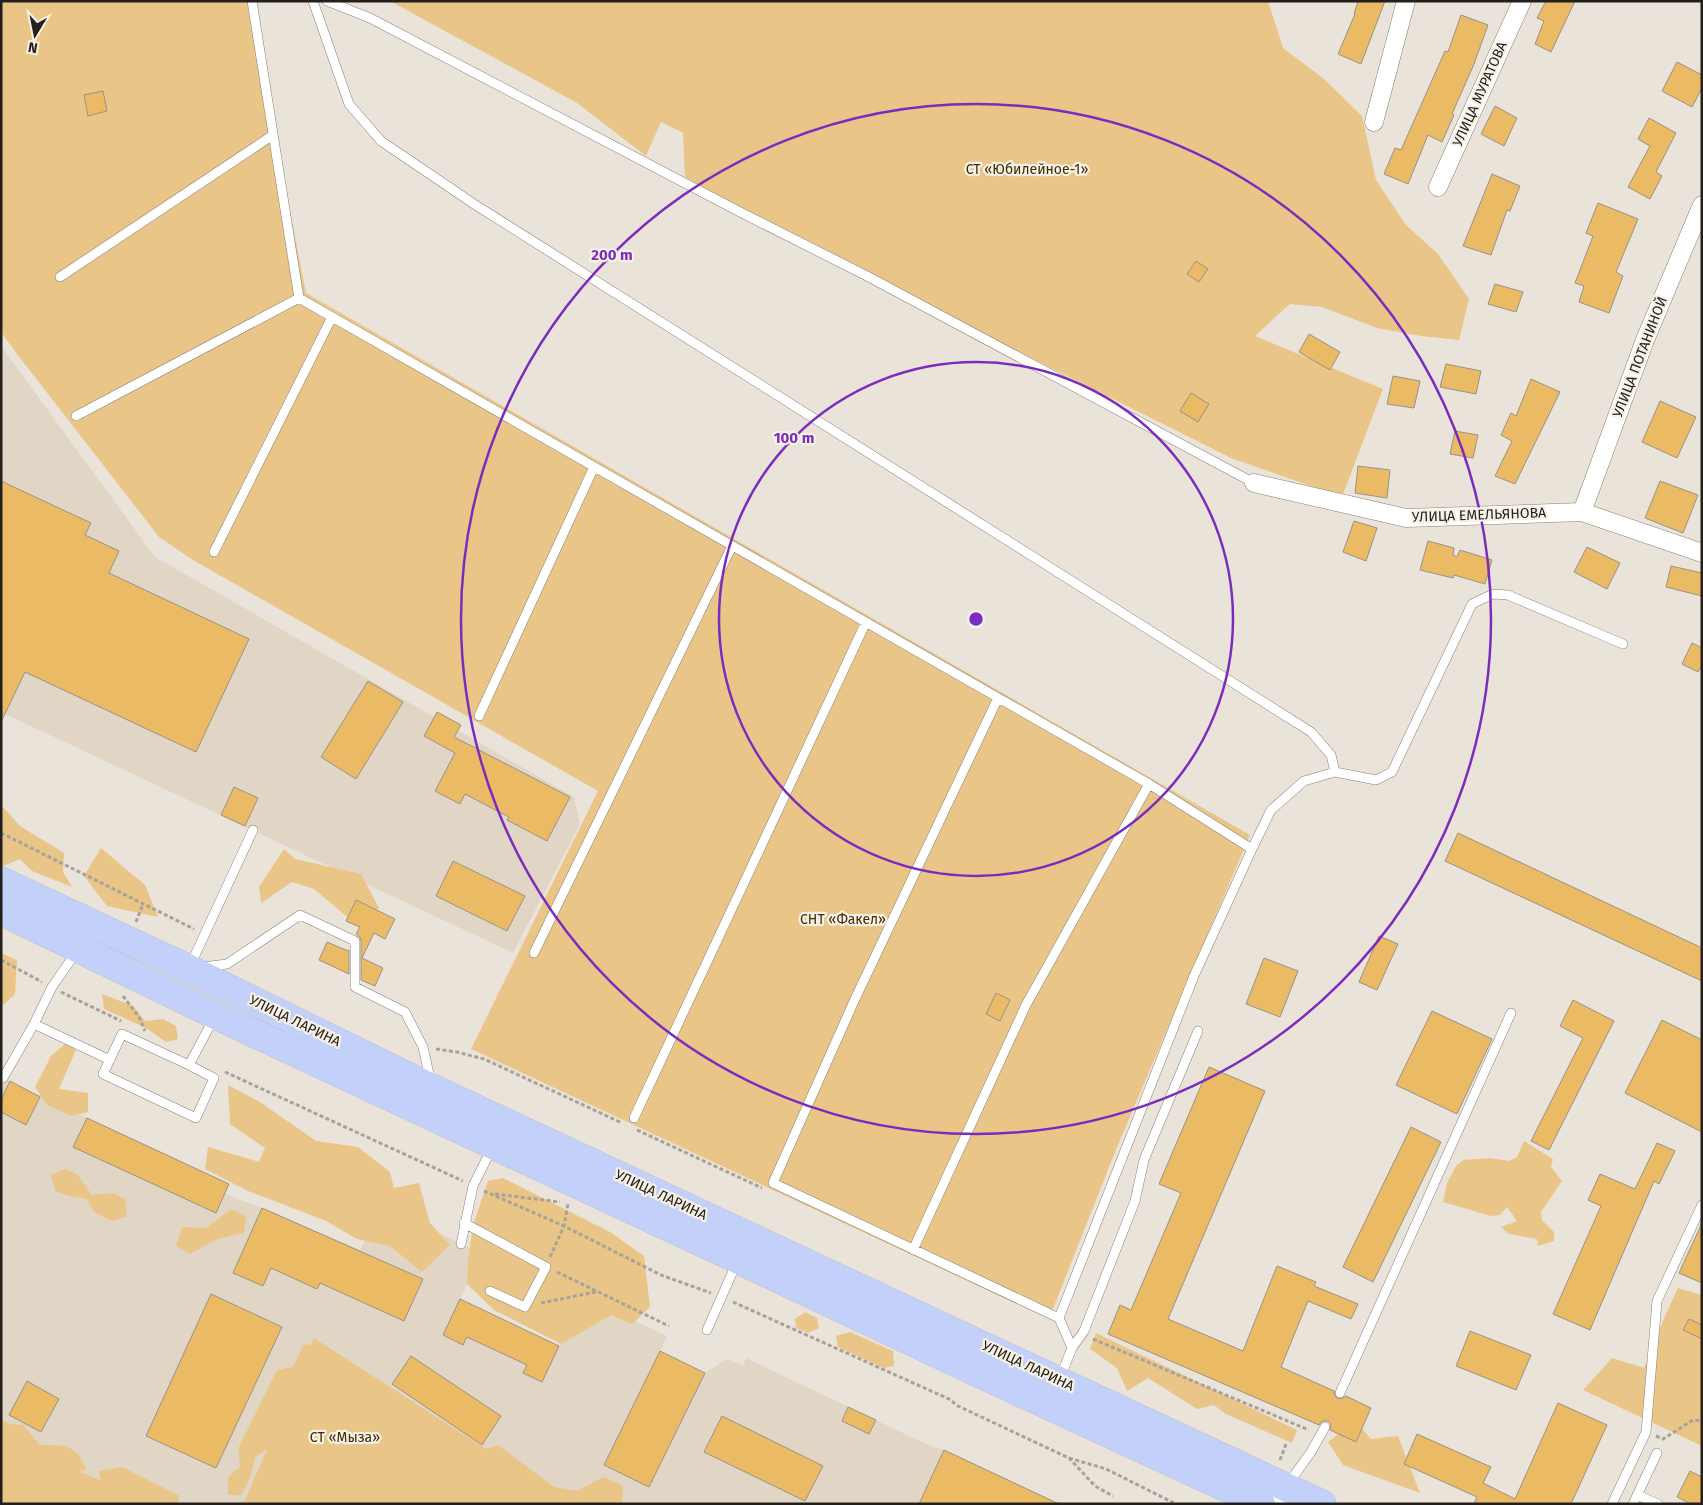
<svg xmlns="http://www.w3.org/2000/svg" width="1703" height="1505" font-family="'Fira Sans',sans-serif">
  <style>
    .built { fill: #e1d6c5 }
    .green { fill: #eac588 }
    .building { fill: #ebba65; stroke: #989288 }
    .lines { fill: none; stroke-linecap: round; stroke-linejoin: round }
    .service-casing { stroke: #868076; stroke-width: 10 }
    .minor-casing { stroke: #868076; stroke-width: 19 }
    .primary-casing { stroke: #c6c5c4; stroke-width: 29 }
    .path { stroke: #a8a29a; stroke-width: 3; stroke-dasharray: 4 2.5; stroke-linecap: butt }
    .service { stroke: #fff; stroke-width: 9 }
    .minor { stroke: #fff; stroke-width: 18 }
    .primary { stroke: #c2d0fa; stroke-width: 28 }
    .ring { fill: none; stroke: #7b2cbf; stroke-width: 2.5 }
    .labels { text-anchor: middle; dominant-baseline: central; stroke-width: 4.5; stroke-linejoin: round; paint-order: stroke }
    .street-label { font-size: 14px; fill: #23201c; stroke: #f8f1e6 }
    .park-label { font-size: 14px; fill: #3e2a04; stroke: #f8f1e6 }
    .centre { fill: #7b2cbf; stroke: #f8f1e6; stroke-width: 2.5 }
    .ring-label { font-size: 15px; text-anchor: middle; font-weight: bold; fill: #7b2cbf; stroke: #f8f1e6; stroke-width: 4.5; stroke-linejoin: round; paint-order: stroke }
  </style>
  <rect width="100%" height="100%" fill="#eae3d9"/>
  <path class="built" d="M1 346 155 557 574 797 580 824 513 953 1 712Z
    M1 1077 87 1118 229 1184 225 1194 262 1208 360 1250 381 1205 483 1254 460 1299 559 1346 570 1323 588 1299 667 1336 660 1351 705 1373 727 1359 743 1366 746 1358 926 1444 944 1450 1059 1504H570L314 1339 245 1500 238 1504H151L1 1436Z"/>
  <path class="green" d="M1 1H249L306 293 1250 835 1117 1147 1049 1319 471 1049 598 791 193 560 159 537 17 354 1 332Z
    M390 1H1268L1283 48 1324 79 1362 116 1376 180 1406 225 1438 254 1469 299 1459 340 1421 336 1377 328 1322 307 1290 304 1255 336 1383 389 1342 497 1231 458 867 276 685 177 683 133 661 122 646 156 577 103Z
    M1 805 20 826 64 853 63 872 72 887 32 871 20 859 1 867Z
    M101 848 145 885 158 917 107 906 84 876Z
    M284 849 295 859 361 874 379 908 352 921 314 889 292 882 261 903 259 887Z
    M1 953 17 960 15 994 1 1007Z
    M102 994 133 1006 145 1021 163 1019 176 1026 178 1039 166 1042 146 1028 104 1009Z
    M66 1043 76 1050 59 1089 88 1093V1112L71 1116 47 1105 35 1087 51 1056Z
    M228 1085 260 1102 316 1141 358 1147 390 1172 394 1188 419 1183 430 1223 450 1245 422 1272 390 1246 357 1239 324 1220 248 1191 205 1169 208 1147 259 1162 265 1148 230 1124Z
    M1524 1141 1553 1159 1551 1167 1562 1181 1541 1212 1542 1220 1554 1232V1241L1538 1246 1537 1239 1509 1234 1501 1227 1517 1221 1507 1207 1500 1215 1491 1216 1443 1202 1447 1183 1456 1166 1463 1160 1490 1158 1509 1161 1517 1157Z
    M65 1169 77 1174 92 1195 113 1193 125 1199 127 1217 111 1221 93 1211 87 1199 69 1196 55 1191 51 1175Z
    M503 1178 610 1232 644 1256 650 1307 632 1324 611 1315 561 1344 494 1310 467 1284 468 1262 473 1225 488 1181Z
    M231 1209 246 1216 244 1233 217 1239 190 1254 176 1246 182 1227 206 1228Z
    M1678 1288 1702 1295V1446L1583 1390 1612 1358 1644 1368 1666 1314Z
    M805 1312 817 1318 819 1328 808 1333 796 1328 795 1319Z
    M850 1332 893 1351 894 1366 884 1368 838 1347 836 1336Z
    M1096 1333 1297 1430 1292 1443 1226 1414 1214 1405 1197 1409 1148 1378 1127 1391 1117 1368 1090 1349Z
    M314 1338 486 1449 498 1445 554 1487 577 1491 603 1477 623 1486 622 1504H238L245 1500 267 1449 255 1457 250 1478 241 1495H228V1477L240 1467 238 1449 277 1370 293 1367 304 1344 311 1345Z
    M1 1419 9 1424 23 1425 40 1445C64 1445 76 1444 86 1469L80 1472 100 1480 99 1471 122 1467 178 1495 179 1504H1Z
    M1355 1421 1371 1439 1398 1436 1420 1493 1343 1465 1328 1442Z"/>
  <path class="building" d="M1358 1H1385L1361 64 1338 54 1355 14H1354Z
    M1546 1H1575L1551 52 1535 44 1544 21 1537 18Z
    M1461 15 1488 25 1474 64 1452 114 1454 115 1442 142 1428 135 1408 184 1384 174 1395 148 1401 150 1445 51 1448 52Z
    M1677 62 1702 75V88L1692 107 1662 91Z
    M103 91 107 111 88 116 84 95Z
    M1495 106 1517 118 1504 146 1481 134Z
    M1649 118 1676 133 1656 172 1662 176 1650 199 1628 187 1650 146 1638 139Z
    M1492 174 1520 186 1510 211 1507 210 1491 255 1463 246Z
    M1598 203 1638 219 1616 272 1623 276 1609 313 1579 302 1584 286 1575 283 1593 236 1586 233Z
    M1196 261 1208 269 1199 282 1187 274Z
    M1495 284 1523 292 1516 312 1488 304Z
    M1309 334 1340 352 1330 370 1299 352Z
    M1446 364 1481 371 1476 394 1440 387Z
    M1393 376 1420 381 1414 408 1387 404Z
    M1531 379 1560 392 1515 484 1495 476 1512 441 1501 435 1511 413 1516 416Z
    M1191 393 1209 404 1198 422 1180 411Z
    M1660 401 1696 417 1677 458 1642 442Z
    M1455 431 1478 435 1473 458 1450 454Z
    M1358 466 1390 470 1387 498 1355 493Z
    M1 481 91 523 85 535 119 551 109 573 249 639 196 752 25 672 1 722Z
    M1660 481 1698 495 1683 533 1645 518Z
    M1354 521 1377 528 1366 561 1343 552Z
    M1428 541 1454 548 1453 555 1457 557 1460 550 1492 560 1485 584 1454 575 1453 578 1420 570Z
    M1587 547 1620 563 1607 589 1574 572Z
    M1671 566 1702 573V596L1666 587Z
    M1692 643 1702 648V665L1698 672 1682 664Z
    M368 681 403 702 356 779 321 757Z
    M437 712 461 725 454 737 570 797 547 841 507 820 509 817 465 794 460 804 435 791 455 753 424 736Z
    M234 787 258 798 245 826 221 815Z
    M1458 833 1702 948V981L1445 861Z
    M453 861 525 896 507 931 436 896Z
    M356 900 395 919 385 939 374 933 362 958 383 968 375 986 361 980V941L360 937 356 934 360 927 346 921Z
    M1379 936 1398 944 1377 990 1359 982Z
    M327 942 348 951 349 950V974L319 960Z
    M1264 958 1298 971 1280 1017 1246 1004Z
    M996 993 1010 1000 1000 1021 986 1014Z
    M1573 1000 1614 1021 1549 1150 1531 1141 1583 1038 1560 1026Z
    M1432 1011 1492 1039 1457 1114 1396 1085Z
    M1662 1020 1702 1040V1132L1625 1093Z
    M1209 1067 1265 1091 1168 1319 1243 1351 1277 1266 1316 1282 1314 1286 1358 1304 1351 1319 1308 1301 1281 1367 1334 1391 1335 1396 1338 1399 1343 1398 1346 1396 1371 1408 1356 1442 1330 1430 1331 1424 1328 1421H1322L1319 1425 1108 1334 1120 1305 1131 1310 1181 1193 1159 1184Z
    M10 1081 40 1097 26 1125 1 1112V1100Z
    M87 1118 229 1184 216 1213 73 1147Z
    M1411 1127 1441 1142 1373 1282 1343 1267Z
    M1657 1143 1675 1151 1659 1184 1654 1181 1590 1330 1553 1314 1601 1206 1588 1200 1600 1174 1635 1189Z
    M262 1208 423 1279 404 1321 320 1283 317 1289 271 1268 263 1286 233 1273Z
    M1702 1223V1283L1679 1273Z
    M211 1294 282 1327 216 1468 146 1436Z
    M460 1299 559 1346 542 1382 523 1373 527 1365 467 1337 463 1345 443 1335Z
    M1689 1319 1702 1325V1339L1683 1330Z
    M1470 1331 1531 1355 1516 1390 1456 1366Z
    M660 1351 705 1373 649 1487 604 1465Z
    M411 1356 501 1416 482 1445 392 1384Z
    M27 1381 59 1399 41 1432 9 1415Z
    M1558 1403 1607 1425 1571 1504H1474L1477 1497 1404 1464 1417 1434 1491 1467 1483 1483 1515 1499Z
    M848 1407 876 1420 869 1434 842 1421Z
    M722 1416 823 1466 805 1501 704 1452Z
    M944 1450 1059 1504H919Z
    M1690 1471 1702 1477V1504H1691L1677 1497Z"/>
  <g class="lines">
    <defs>
      <path id="service" d="M252 1 299 298
        M313 1 349 104 381 141 474 204 1311 732 1331 755 1335 772
        M327 1 370 18 742 213 867 276 1254 483
        M60 277 273 135
        M299 298 1149 784 1252 849
        M76 416 299 298
        M214 552 332 317
        M998 698 855 999 773 1183 1059 1318
        M479 716 594 467
        M534 953 732 546
        M190 966 253 830
        M203 967 227 964 300 915 355 941V987L405 1012 423 1047 431 1083
        M34 1024 110 1060
        M122 1034 189 1065 214 1078 196 1118 103 1074Z
        M189 1065 214 1018
        M3 1078 34 1024 52 987 77 951
        M634 1118 866 622
        M464 1223 546 1267 525 1307 490 1291
        M461 1244 473 1186 492 1148
        M913 1250 1026 1005 1149 784
        M707 1330 737 1262
        M1072 1348 1084 1331 1135 1201 1144 1160 1198 1031
        M1060 1378 1072 1348 1059 1318 1194 976 1252 849 1271 810 1304 781 1335 772 1376 780 1392 772 1472 604 1493 594 1508 595 1623 644
        M1340 1393 1511 1013
        M1288 1484 1311 1452 1325 1427
        M1637 1495 1658 1504
        M1612 1504 1646 1432 1657 1301 1702 1205
        M1633 1504 1657 1453"/>
      <path id="minor" d="M1374 122 1406 1
        M1438 187 1522 1
        M1254 483 1406 518 1582 512 1702 553
        M1582 512 1645 340 1702 205
        M1278 1504 1287 1486"/>
      <path id="primary" d="M1 881 189 969 432 1088 1322 1504
        M1 911 215 1015 739 1260 965 1367 1261 1504"/>
    </defs>
    <use href="#service" class="service-casing"/>
    <use href="#minor" class="minor-casing"/>
    <use href="#primary" class="primary-casing"/>
    <path class="path" d="M1 833 194 929
      M136 922 143 904
      M1 960 42 982
      M61 992 121 1021
      M123 996 139 1017 145 1031
      M436 1049 457 1052 484 1059 622 1123
      M225 1072 463 1181
      M637 1130 762 1188
      M484 1191 564 1226 661 1275 711 1293
      M495 1194 560 1202
      M550 1257 564 1226 568 1204
      M557 1272 669 1326
      M733 1302 949 1399 958 1406 1069 1458 1095 1486 1113 1496
      M541 1303 596 1292
      M1093 1339 1309 1430
      M1656 1436 1663 1439 1693 1420 1702 1421
      M1069 1458 1106 1469 1176 1504
      M1280 1460 1286 1444"/>
    <use href="#service" class="service"/>
    <use href="#minor" class="minor"/>
    <use href="#primary" class="primary"/>
  </g>
  <g class="ring">
    <circle cx="976" cy="619" r="257"/>
    <circle cx="976" cy="619" r="515"/>
  </g>
  <g class="labels">
    <g class="street-label">
      <text transform="translate(1480 94) rotate(-66)">УЛИЦА МУРАТОВА</text>
      <text transform="translate(1640 357) rotate(-69)">УЛИЦА ПОТАНИНОЙ</text>
      <text transform="translate(1479 515) rotate(-2)">УЛИЦА ЕМЕЛЬЯНОВА</text>
      <text transform="translate(295 1021) rotate(26)">УЛИЦА ЛАРИНА</text>
      <text transform="translate(661 1195) rotate(25)">УЛИЦА ЛАРИНА</text>
      <text transform="translate(1028 1366) rotate(25)">УЛИЦА ЛАРИНА</text>
    </g>
    <g class="park-label">
      <text x="1027" y="169">СТ «Юбилейное-1»</text>
      <text x="843" y="919">СНТ «Факел»</text>
      <text x="345" y="1437">СТ «Мыза»</text>
    </g>
  </g>
  <circle cx="976" cy="619" r="8" class="centre"/>
  <g class="ring-label">
    <text x="612" y="260">200 m</text>
    <text x="794" y="443">100 m</text>
  </g>
  <rect width="1703" height="1505" fill="none" stroke="#23201c" stroke-width="5"/>
  <g transform="translate(35 35) rotate(190)" stroke="#f8f1e6" stroke-width="4" paint-order="stroke">
  <path d="M0-4L9 19L0 12L-9 19Z" fill="#23201c"/>
  <text y="-8" font-size="14" font-weight="bold" text-anchor="middle" fill="#23201c">N</text>
  </g>
</svg>
